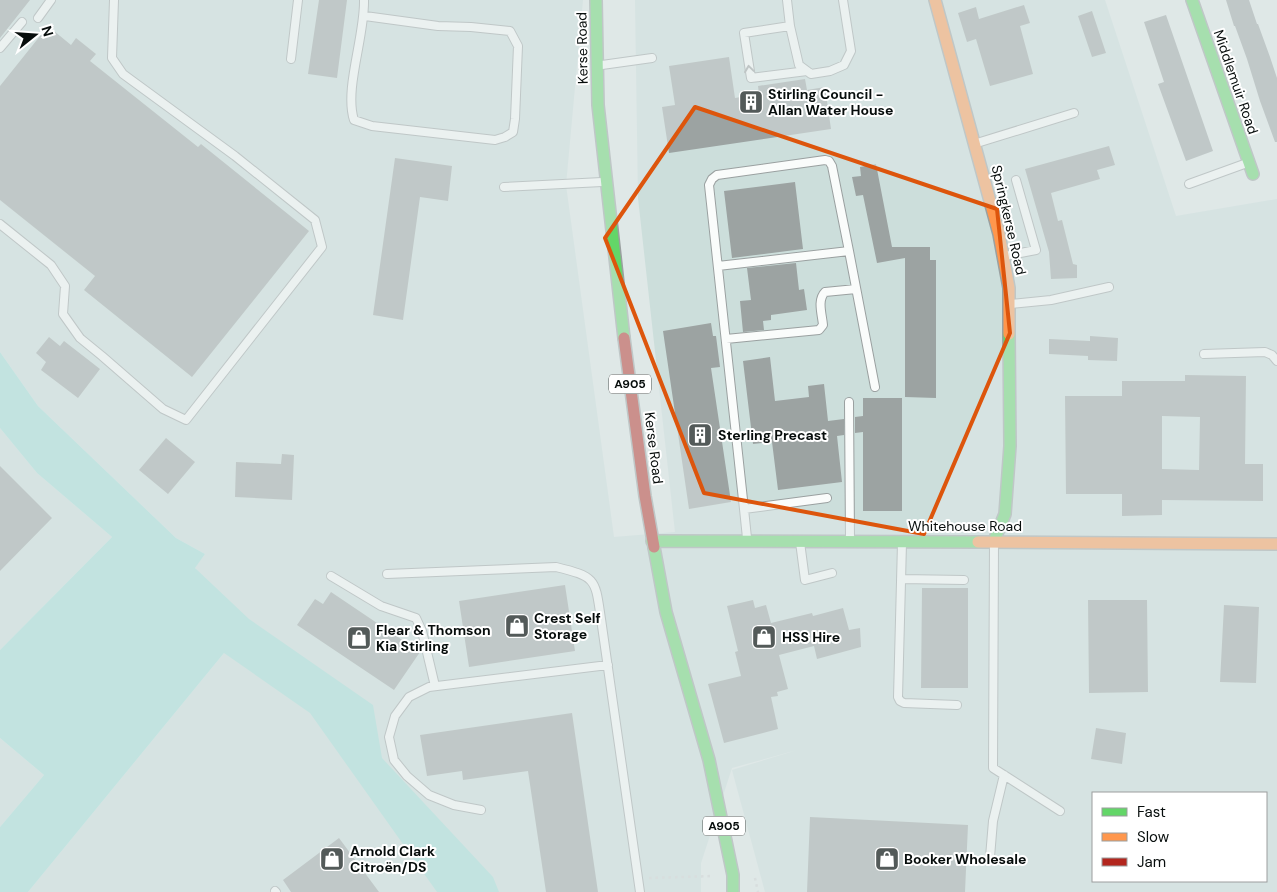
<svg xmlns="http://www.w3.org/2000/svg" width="1277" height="892" font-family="'DM Sans',sans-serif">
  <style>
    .built { fill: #ccdedb; fill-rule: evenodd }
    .green { fill: #a1ded8 }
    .building { fill: #9ca3a2; fill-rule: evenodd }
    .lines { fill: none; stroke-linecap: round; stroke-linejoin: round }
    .lane-casing { stroke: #9aa0a0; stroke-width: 10 }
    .fast-casing { stroke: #9aa0a0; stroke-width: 14 }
    .slow-casing { stroke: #9aa0a0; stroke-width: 14 }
    .jam-casing { stroke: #9aa0a0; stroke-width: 14 }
    .path { stroke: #d0d2d2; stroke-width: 2.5; stroke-dasharray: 2.5 4; stroke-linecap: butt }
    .lane { stroke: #fafcfb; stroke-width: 8 }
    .fast { stroke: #63d668; stroke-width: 11 }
    .slow { stroke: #ff974d; stroke-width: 11 }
    .jam { stroke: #b3261e; stroke-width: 11 }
    .oneway { stroke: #999c9b }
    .marked { fill: none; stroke: #dd550c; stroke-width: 4; stroke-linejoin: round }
    .labels { text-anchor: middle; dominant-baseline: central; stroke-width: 4; stroke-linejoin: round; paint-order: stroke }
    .shield { fill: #fff; stroke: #515655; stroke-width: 1 }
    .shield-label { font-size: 12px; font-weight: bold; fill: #070d0c }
    .street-label { font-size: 14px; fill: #070d0c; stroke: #fff }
    .poi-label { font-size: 14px; font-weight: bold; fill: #070d0c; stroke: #fff; text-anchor: start }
  </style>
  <rect width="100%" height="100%" fill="#dfe8e7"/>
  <path class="built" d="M0 0H583L566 185 614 537 675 532 638 198 635 0H1105L1176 216 1277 199V892H765L732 770 797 750 732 768 701 863V892H28L224 653 195 567 205 554 176 538 38 406 0 352ZM1093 793H1266V881H1093Z
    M0 428 37 473 112 537 0 650Z
    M0 738 44 775 0 827Z"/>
  <path class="green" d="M0 352 38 406 176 538 205 554 195 568 249 619 373 705 382 758 493 877 499 892H437L310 713 224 653 28 892H0V827L44 775 0 738V650L112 537 37 473 0 428Z"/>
  <path class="building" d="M0 0H30L0 38Z
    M319 0H347L337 78 308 74Z
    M1226 0H1249L1257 24H1258L1270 57 1277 78V142H1275L1260 101 1247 59 1235 26H1234Z
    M1024 5 1030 23 1020 26 1033 74 990 86 976 39 967 42 958 13 976 7 979 19Z
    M1092 11 1106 53 1092 57 1078 16Z
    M1166 15 1213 151 1186 161 1158 84 1164 82 1144 22Z
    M48 26 71 45 76 38 96 54 90 61 198 147 201 144 309 231 192 377 84 290 95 276 0 200V86Z
    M729 57 735 98 759 94 758 86 805 79 807 90 825 87 831 129 669 153 662 107 675 105 669 66Z
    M1109 146 1115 165 1097 170 1100 179 1051 193 1058 221 1062 220 1073 264 1077 265V278L1051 279 1049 252 1025 169Z
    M395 158 452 166 448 201 420 197 403 320 373 315Z
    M876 164 892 247H930V260H936V398L905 397V258L877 263 863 195 856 196 852 177 861 176 860 167Z
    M795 182 803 249 732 258 724 191Z
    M796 263 799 290 804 289 807 310 771 315V320L763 321 764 330 743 332 740 301 751 300 747 268Z
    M711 323 713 336H716L720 367 711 368 731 502 689 509 663 331Z
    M1090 336 1118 338 1117 361 1088 360V356L1049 354V339L1090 341Z
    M49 337 60 346 64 341 100 369 78 398 41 370 46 362 36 353Z
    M770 357 775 401 809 397 808 386 824 384 828 421 844 419V435L837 436 842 482 778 490 772 442 753 444 743 361Z
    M1185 375 1246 376 1245 464H1263V501L1162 500V515L1122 516V494H1066L1065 396H1122V381H1185ZM1162 416 1200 417 1199 470 1162 469Z
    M863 398H902V511H863V432L855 433V417L863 416Z
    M166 438 195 462 168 494 139 470Z
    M282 454 294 455 292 500 235 497 236 462 281 464Z
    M0 466 52 518 0 571Z
    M565 585 575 651 469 667 459 601Z
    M922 588H968V688H921Z
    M331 592 420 652 394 690 297 625 315 599 323 604Z
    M753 600 755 608 766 605 771 623 812 613 813 616 843 608 849 630 860 628 861 647 817 659 814 646 779 655 788 689 777 692 778 696 771 697 778 729 724 743 708 684 741 676 735 652 738 651 727 606Z
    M1088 600H1147L1148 692 1089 693Z
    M1224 605 1259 607 1256 683 1220 682Z
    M572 713 598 892H546L528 771 463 780 462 771 427 776 420 735Z
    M1096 728 1126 733 1122 764 1091 759Z
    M810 817 968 825 965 892H807Z
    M339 838 379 892H291L283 880Z"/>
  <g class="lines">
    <defs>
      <path id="lane" d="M364 0C365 36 344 89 354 120L372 126 495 140 505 137 513 132 515 119 518 46 510 31 471 27 438 26 365 16
        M787 0 790 26 799 65 811 74 830 71 844 65 851 51 843 0
        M38 18 51 0
        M790 26 744 33 751 78 807 71
        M0 48 22 22
        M291 59 298 0
        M602 65 652 58
        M977 143 1074 113
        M1189 184 1247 163
        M504 187 602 182
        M0 224 51 265 65 286 63 314 80 338 102 356 163 409 186 420 322 247 315 220 235 156 123 74 112 58 114 0
        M849 251 875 387
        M1005 256 1036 250 1016 180
        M718 266 849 251 832 166 829 161 825 160 717 175 712 179 709 185C721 293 732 401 744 509L747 538
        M1011 304 1051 300 1109 287
        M726 339 819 330 823 325C822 314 817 300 825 292L856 289
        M1204 354 1265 352 1272 355 1277 361
        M849 402 850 540
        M744 509 827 498
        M800 542 805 580 832 573
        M902 543 898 697 900 701 904 703 957 705
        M994 543 993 768 1060 811
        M387 574 556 567C597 577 595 579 601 619L640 892
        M331 576 381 606 416 618 422 631 435 686
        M901 579 964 580
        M481 810 454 805 429 795 407 776 394 760 389 737 395 716 409 697 429 687 608 665
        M990 857 993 821 1004 775
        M275 891 276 892"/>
      <path id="fast" d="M596 0 598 105 624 338
        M1192 0 1253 174
        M652 541 978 542
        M994 541 1005 514 1010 446 1009 334
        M654 547 666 612 709 760 733 875V892"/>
      <path id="slow" d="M935 0 999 234 1009 288V334
        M978 542 1277 544"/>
      <path id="jam" d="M624 338 645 496 654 547"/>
    </defs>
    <use href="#lane" class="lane-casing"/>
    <use href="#fast" class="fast-casing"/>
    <use href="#slow" class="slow-casing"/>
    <use href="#jam" class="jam-casing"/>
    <path class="path" d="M649 878 714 876
      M755 878 758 892"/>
    <use href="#lane" class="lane"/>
    <use href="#fast" class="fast"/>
    <use href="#slow" class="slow"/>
    <use href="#jam" class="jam"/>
  </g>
  <defs><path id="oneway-chevron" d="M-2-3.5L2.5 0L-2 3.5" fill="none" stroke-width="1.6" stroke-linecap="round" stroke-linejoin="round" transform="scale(1.25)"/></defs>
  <use class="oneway" href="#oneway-chevron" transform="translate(749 69) rotate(-98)"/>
  <path d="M0 0H1277V892H0ZM695 107 997 209 1010 333 924 534 704 493 605 238Z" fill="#dfe8e7" fill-opacity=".55" fill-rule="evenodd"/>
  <path class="marked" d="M695 107 997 209 1010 333 924 534 704 493 605 238Z"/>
  <defs>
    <symbol id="building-square" viewBox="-11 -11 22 22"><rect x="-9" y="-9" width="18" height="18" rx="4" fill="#535a59" stroke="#fff"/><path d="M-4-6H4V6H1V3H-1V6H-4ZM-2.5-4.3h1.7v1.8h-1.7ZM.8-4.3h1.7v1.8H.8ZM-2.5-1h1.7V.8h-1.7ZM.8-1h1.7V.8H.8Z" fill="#fff"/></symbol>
    <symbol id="shop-square" viewBox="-11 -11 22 22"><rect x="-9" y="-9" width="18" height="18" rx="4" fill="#535a59" stroke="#fff"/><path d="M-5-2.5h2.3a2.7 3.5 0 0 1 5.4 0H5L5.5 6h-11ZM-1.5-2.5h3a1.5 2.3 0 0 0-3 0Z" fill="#fff"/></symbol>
  </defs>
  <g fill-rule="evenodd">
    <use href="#building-square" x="737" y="88" width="28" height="28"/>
    <use href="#building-square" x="686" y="421" width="28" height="28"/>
    <use href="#shop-square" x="503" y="612" width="28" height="28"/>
    <use href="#shop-square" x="750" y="623" width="28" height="28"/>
    <use href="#shop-square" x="345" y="624" width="28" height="28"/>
    <use href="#shop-square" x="318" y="845" width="28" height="28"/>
    <use href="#shop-square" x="873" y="845" width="28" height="28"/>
  </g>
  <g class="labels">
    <g class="shield">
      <rect x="609" y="374.5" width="42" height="19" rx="4"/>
      <rect x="703" y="816.5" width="42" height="19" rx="4"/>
    </g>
    <g class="shield-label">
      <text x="630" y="384">A905</text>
      <text x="724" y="826">A905</text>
    </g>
    <g class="street-label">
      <text transform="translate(582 48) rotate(-91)">Kerse Road</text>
      <text transform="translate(1236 82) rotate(71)">Middlemuir Road</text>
      <text transform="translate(1009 220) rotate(77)">Springkerse Road</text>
      <text transform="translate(654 448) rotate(83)">Kerse Road</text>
      <text x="965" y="526">Whitehouse Road</text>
    </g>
    <g class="poi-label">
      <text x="768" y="94">Stirling Council -<tspan x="768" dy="16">Allan Water House</tspan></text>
      <text x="718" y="435">Sterling Precast</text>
      <text x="534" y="618">Crest Self<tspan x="534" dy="16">Storage</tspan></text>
      <text x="376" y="630">Flear &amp; Thomson<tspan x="376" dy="16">Kia Stirling</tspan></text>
      <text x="782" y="637">HSS Hire</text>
      <text x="350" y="851">Arnold Clark<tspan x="350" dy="16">Citroën/DS</tspan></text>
      <text x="904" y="859">Booker Wholesale</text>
    </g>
  </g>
  <rect x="1092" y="792" width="175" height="90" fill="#ffffff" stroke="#9c9e9e"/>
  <rect x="1102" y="808" width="25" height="8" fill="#63d668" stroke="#9c9e9e"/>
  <text x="1137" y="817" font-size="15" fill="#070d0c">Fast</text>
  <rect x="1102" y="833" width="25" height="8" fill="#ff974d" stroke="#9c9e9e"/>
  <text x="1137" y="842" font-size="15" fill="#070d0c">Slow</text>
  <rect x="1102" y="858" width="25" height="8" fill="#b3261e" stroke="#9c9e9e"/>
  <text x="1137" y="867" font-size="15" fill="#070d0c">Jam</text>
  <g transform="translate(35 35) rotate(73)" stroke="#ffffff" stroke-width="4" paint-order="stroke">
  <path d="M0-4L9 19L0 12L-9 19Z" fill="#070d0c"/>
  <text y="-8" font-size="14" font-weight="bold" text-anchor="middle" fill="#070d0c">N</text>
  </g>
</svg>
